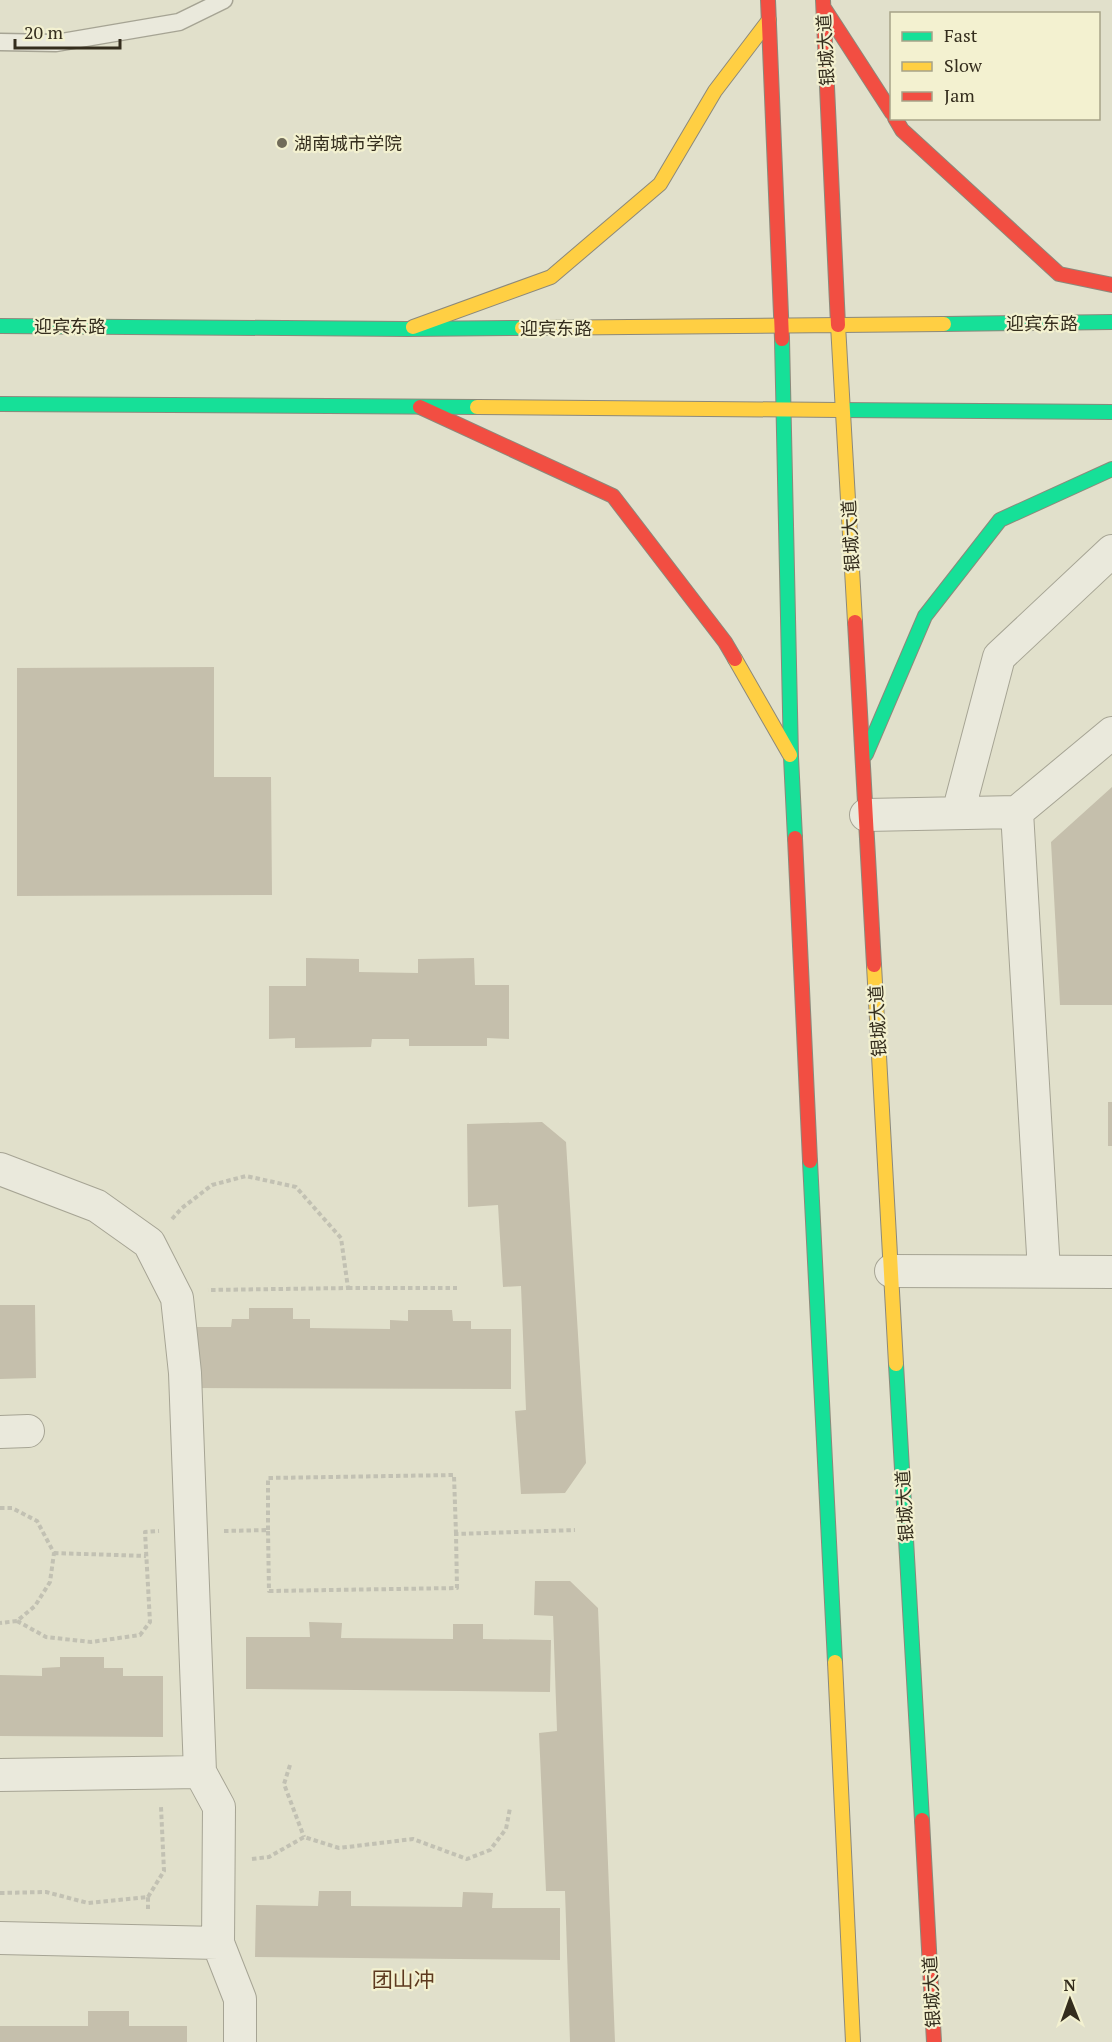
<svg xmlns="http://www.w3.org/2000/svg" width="1112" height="2042" font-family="'PT Serif','Noto Sans SC',serif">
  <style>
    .building { fill: #c5bfac }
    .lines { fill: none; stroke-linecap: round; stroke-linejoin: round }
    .lane-casing { stroke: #a6a494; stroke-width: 19 }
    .street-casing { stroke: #a6a494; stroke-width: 34 }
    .fast-casing { stroke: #8c897b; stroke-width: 16 }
    .slow-casing { stroke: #8c897b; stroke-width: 16 }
    .jam-casing { stroke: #8c897b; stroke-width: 16 }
    .path { stroke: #c2c1b3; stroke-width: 4; stroke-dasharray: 4.5 3; stroke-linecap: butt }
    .lane { stroke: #eae9dc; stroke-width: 16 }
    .street { stroke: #eae9dc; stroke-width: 32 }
    .fast { stroke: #16e098; stroke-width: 14 }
    .slow { stroke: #ffcf43; stroke-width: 14 }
    .jam { stroke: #f24e42; stroke-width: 14 }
    .poi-dot { fill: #716c5a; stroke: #f3f1d0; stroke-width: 2 }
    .labels { text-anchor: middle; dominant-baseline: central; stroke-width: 4.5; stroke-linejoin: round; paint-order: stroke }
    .street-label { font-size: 18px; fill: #342d1d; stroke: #f3f1d0 }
    .poi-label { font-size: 18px; fill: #342d1d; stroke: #f3f1d0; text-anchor: start }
    .quarter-label { font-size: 21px; fill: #5e3a1f; stroke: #f3f1d0 }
  </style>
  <rect width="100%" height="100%" fill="#e1e0cb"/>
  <path class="building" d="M214 667V777H271L272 895 17 896V668Z
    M1112 787V1005H1060L1051 842Z
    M306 958 359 959V972L418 973V959L474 958 475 985H509V1039L487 1038V1046H409V1039H372L371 1047 295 1048V1038L269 1039V986H306Z
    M1108 1102H1112V1146H1108Z
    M542 1122 566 1142 586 1463 565 1493 521 1494 515 1411 526 1410 521 1286 503 1287 498 1205 468 1207 467 1124Z
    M0 1305H35L36 1378 0 1379Z
    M249 1308H293V1319H310V1328L390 1329V1320L408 1321V1310H452L453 1321H471V1329H511V1389L191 1388 192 1327H231L232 1319H249Z
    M535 1581H570L598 1608 615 2042H570L565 1891H546L539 1733 557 1731 553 1616 534 1615Z
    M309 1622 342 1623 341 1638 453 1639V1624H483V1639L551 1640 550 1692 246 1689V1637H310Z
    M60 1657H104V1668H123V1676H163V1737L0 1736V1675L42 1676V1668L60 1667Z
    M319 1891H351V1906L462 1907 463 1892 493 1893 492 1908H560V1960L255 1957 256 1905 318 1906Z
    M88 2011H129V2026H187V2042H0V2026H88Z"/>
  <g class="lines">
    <defs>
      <path id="lane" d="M0 42 56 43 179 22 224 0"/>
      <path id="street" d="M958 813 999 657 1112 551
        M866 815 1017 812
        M0 1169 97 1206 149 1243 177 1298 185 1373 200 1772 219 1807 218 1943 240 1999V2042
        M891 1271 1112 1272
        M1044 1271 1017 812 1112 733
        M0 1432 28 1431
        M0 1775 200 1772
        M0 1938 218 1943"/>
      <path id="fast" d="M944 324 1112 322
        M0 326 408 329 522 328
        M782 339 791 757 795 838
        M0 404 477 407
        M839 410 1112 412
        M866 754 925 616 1000 520 1112 469
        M810 1161 835 1662
        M896 1364 922 1820"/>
      <path id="slow" d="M838 325 855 622
        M413 327 551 277 660 184 715 91 769 20
        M522 328 944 324
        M477 407 839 410
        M735 659 790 755
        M874 965 896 1364
        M835 1662 853 2042"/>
      <path id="jam" d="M768 0 782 339
        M823 0 838 325
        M824 8 892 113
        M895 118 902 130 1059 274 1112 285
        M420 407 613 496 725 642 735 659
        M855 622 874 965
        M795 838 810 1161
        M922 1820 934 2042"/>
    </defs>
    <use href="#lane" class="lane-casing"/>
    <use href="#street" class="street-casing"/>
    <use href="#fast" class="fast-casing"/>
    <use href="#slow" class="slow-casing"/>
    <use href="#jam" class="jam-casing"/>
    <path class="path" d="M172 1219 182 1208 212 1185 246 1176 296 1187 341 1238 348 1288 208 1290
      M348 1288H457
      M0 1508H12L37 1521 54 1553 50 1582 35 1606 17 1621 0 1623
      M268 1530V1478L454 1475 456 1534
      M224 1531 268 1530 269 1591 457 1588 456 1534 575 1530
      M54 1553 146 1556
      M17 1621 46 1637 91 1642 140 1635 150 1622 145 1532 159 1531
      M290 1765 284 1784 304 1837
      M252 1859 269 1857 304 1837 339 1848 413 1839 467 1859 490 1850 506 1829 510 1808
      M0 1893 46 1892 88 1903 148 1897V1909
      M148 1897 164 1871 161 1807"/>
    <use href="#lane" class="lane"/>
    <use href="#street" class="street"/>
    <use href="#fast" class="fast"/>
    <use href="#slow" class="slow"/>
    <use href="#jam" class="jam"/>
  </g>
  <circle class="poi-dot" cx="282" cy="143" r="6"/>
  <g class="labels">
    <g class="street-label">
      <text transform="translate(825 50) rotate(-93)">银城大道</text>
      <text x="1042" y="323">迎宾东路</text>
      <text x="70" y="326">迎宾东路</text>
      <text x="556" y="328">迎宾东路</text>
      <text transform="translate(850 536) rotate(-93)">银城大道</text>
      <text transform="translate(877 1021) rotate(-93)">银城大道</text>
      <text transform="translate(904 1506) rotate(-93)">银城大道</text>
      <text transform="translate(931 1992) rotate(-93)">银城大道</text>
    </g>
    <g class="poi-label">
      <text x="294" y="143">湖南城市学院</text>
    </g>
    <g class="quarter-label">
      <text x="403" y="1979">团山冲</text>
    </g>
  </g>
  <rect x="890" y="12" width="210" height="108" fill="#f3f1d0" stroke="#a7a388" stroke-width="1.5"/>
  <rect x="902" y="32" width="30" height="9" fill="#16e098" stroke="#a7a388" stroke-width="1.5"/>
  <text x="944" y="42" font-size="18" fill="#342d1d">Fast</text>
  <rect x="902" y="62" width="30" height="9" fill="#ffcf43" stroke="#a7a388" stroke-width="1.5"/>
  <text x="944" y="72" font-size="18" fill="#342d1d">Slow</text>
  <rect x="902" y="92" width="30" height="9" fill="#f24e42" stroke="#a7a388" stroke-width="1.5"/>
  <text x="944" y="102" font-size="18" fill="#342d1d">Jam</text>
  <g transform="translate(1070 2000) rotate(359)" stroke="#f3f1d0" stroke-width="4.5" paint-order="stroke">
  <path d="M0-4.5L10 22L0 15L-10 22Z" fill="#342d1d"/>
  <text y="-9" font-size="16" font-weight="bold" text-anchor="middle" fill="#342d1d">N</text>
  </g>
  <path d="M15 39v9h105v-9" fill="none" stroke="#342d1d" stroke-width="3"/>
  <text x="24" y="39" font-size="18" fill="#342d1d" stroke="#f3f1d0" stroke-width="4.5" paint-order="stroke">20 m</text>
</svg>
